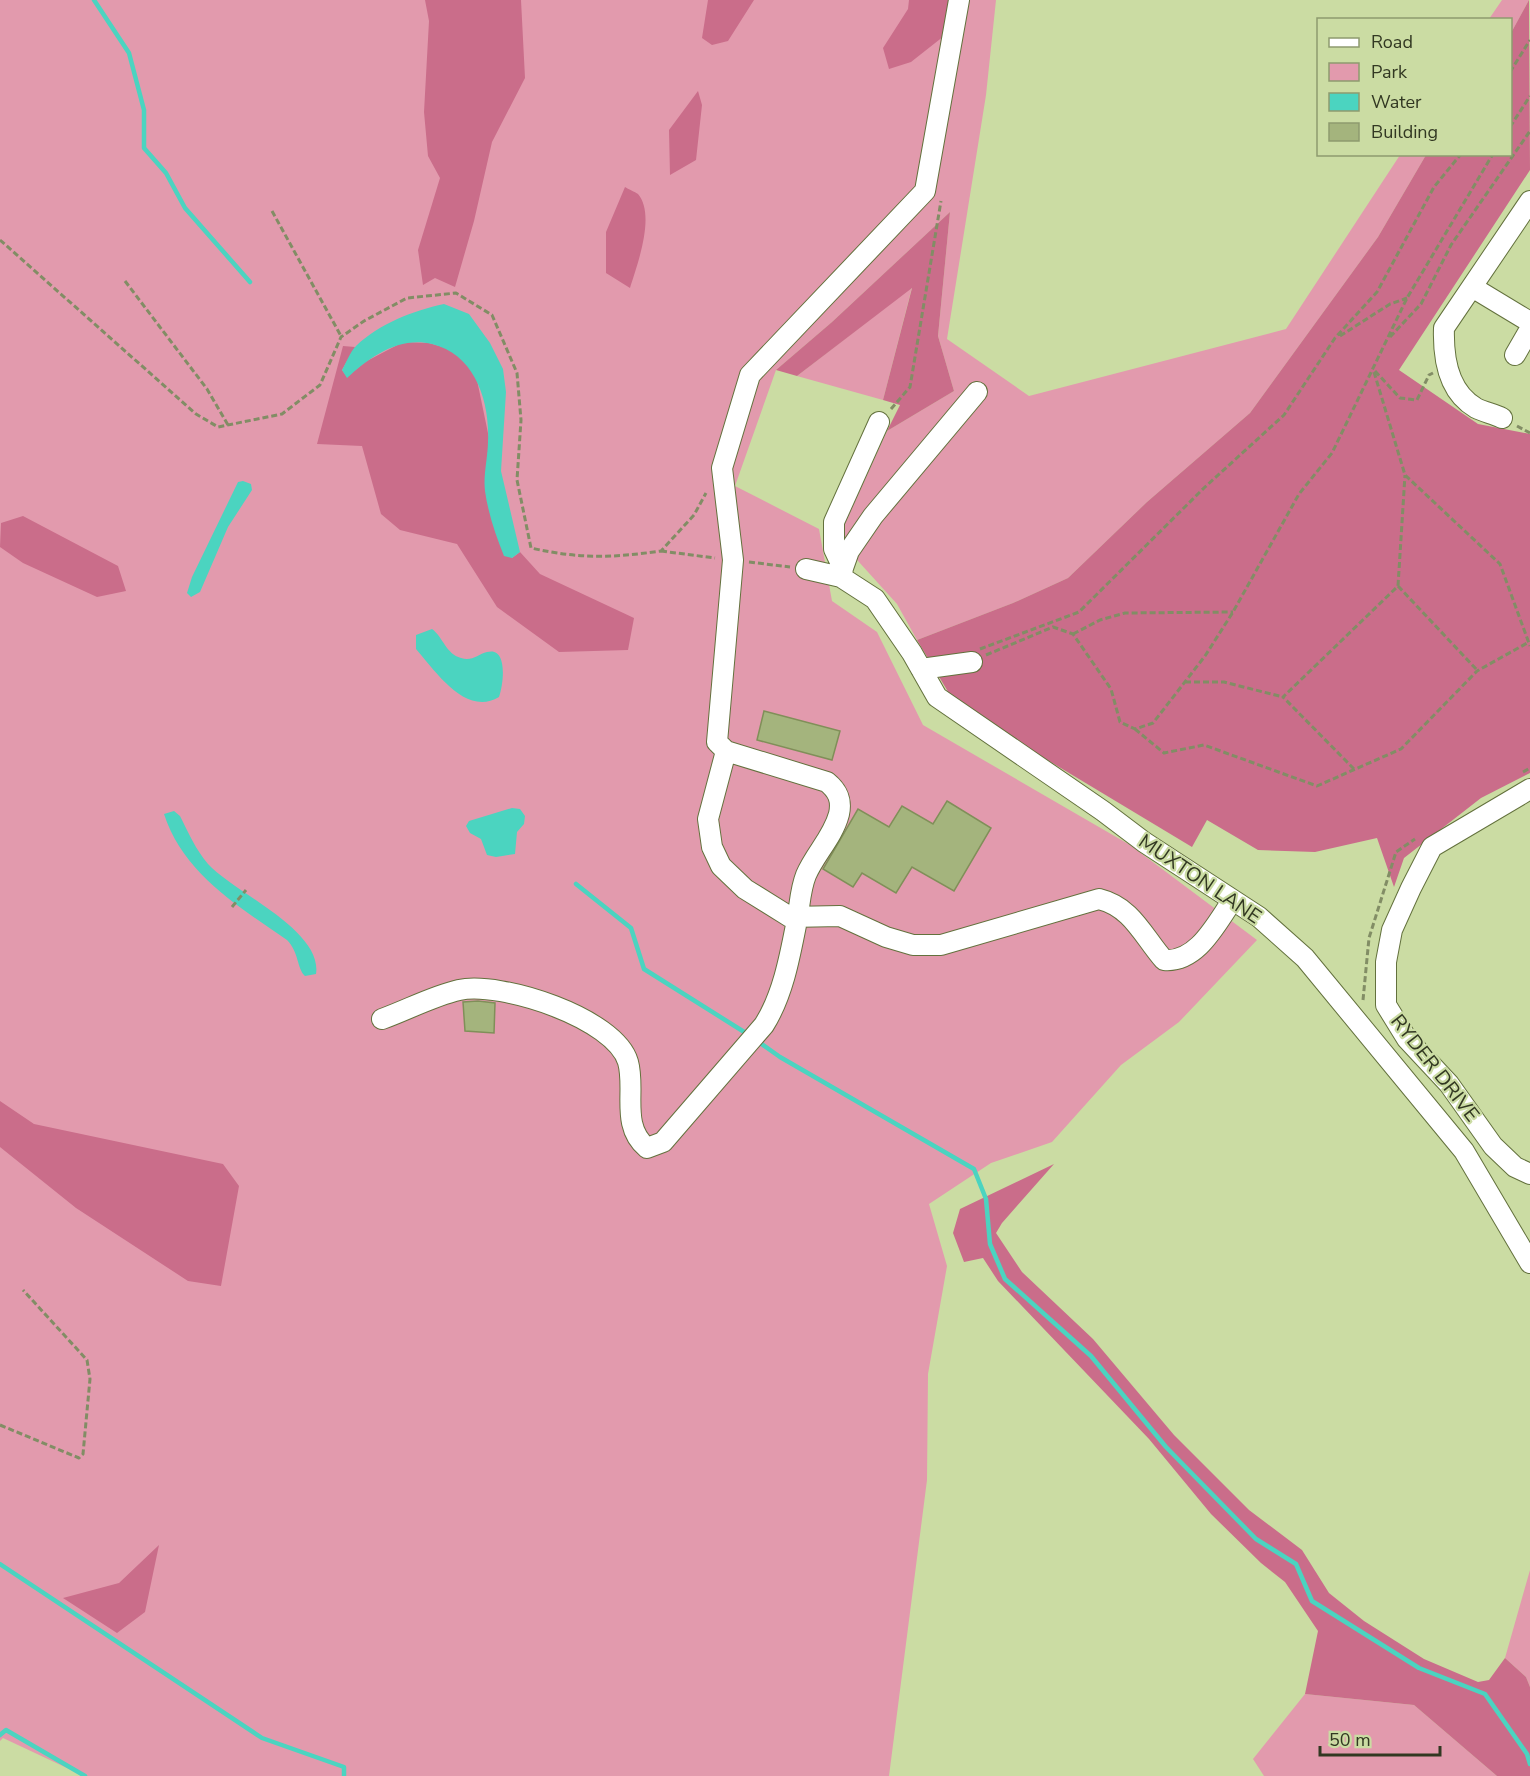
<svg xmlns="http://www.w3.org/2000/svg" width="1530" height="1776" font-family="'Nunito Sans',sans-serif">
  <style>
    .green { fill: #e29aad }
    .forest { fill: #ca6d8a }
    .water { fill: #4bd4c0 }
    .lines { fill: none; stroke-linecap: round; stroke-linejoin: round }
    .stream { stroke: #4bd4c0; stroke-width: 4.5 }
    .building { fill: #a4b47d; stroke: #808f59; stroke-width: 1.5 }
    .minor-casing { stroke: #63713d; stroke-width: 22 }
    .path { stroke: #828d65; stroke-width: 3; stroke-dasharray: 6 3; stroke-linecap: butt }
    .minor { stroke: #fff; stroke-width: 20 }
    .labels { text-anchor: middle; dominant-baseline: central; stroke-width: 4.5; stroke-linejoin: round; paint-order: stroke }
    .street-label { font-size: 20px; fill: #323822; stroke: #cbdca3 }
  </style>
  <rect width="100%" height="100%" fill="#cbdca3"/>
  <path class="green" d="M0 0H996L986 95 947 339 1029 396 1286 329 1400 155H1426L1378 237 1250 413 1147 502 1068 578 1013 603 917 640 897 604 849 551 841 532 887 431 954 391 938 336 950 212 832 322 776 370 735 486 819 529 832 601 877 632 923 725 1130 845 1257 940 1179 1022 1121 1065 1052 1142 991 1163 929 1204 947 1266 928 1374 927 1480 889 1776H84L3 1738 0 1741Z
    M1502 0H1529L1511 33 1510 20 1489 19Z
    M912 287 883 400 797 376Z
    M1530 1570V1687L1526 1677 1505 1658Z
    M1305 1694 1414 1705 1497 1776H1264L1253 1759Z"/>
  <path class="forest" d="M425 0H521L525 78 492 142 474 221 455 287 435 278 423 285 418 250 440 178 428 156 424 112 429 21Z
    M708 0H754L728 41 712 45 702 38Z
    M909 0H952L944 36 911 62 889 69 883 48 908 9Z
    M1529 0 1530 170 1399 370 1478 424 1530 434V773L1481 798 1404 858 1394 887 1377 838 1315 852 1258 850 1207 820 1192 847 956 705 917 640 1013 603 1068 578 1147 502 1250 413 1378 237 1426 155 1510 154 1511 33Z
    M698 91 702 105 696 160 670 175 669 130Z
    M625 187C628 189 635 192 638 194 656 215 637 265 630 288L606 273V232Z
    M950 212 938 336 954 391 887 431 900 405 883 400 912 288 797 376 776 370 832 322Z
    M403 342 429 343 450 349 468 365 477 380 489 438 485 490 512 558 520 552 540 574 634 618 628 650 559 652 497 607 457 544 400 530 381 514 362 446 317 444 343 346 355 347 342 370 347 377 365 362Z
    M23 516 118 566 126 591 97 597 23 563 0 547 1 523Z
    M0 1101 34 1124 223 1164 239 1186 221 1286 188 1281 76 1208 0 1147Z
    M1054 1164 1002 1223 996 1233 1022 1272 1093 1339 1174 1435 1249 1510 1302 1550 1329 1593 1364 1621 1424 1659 1478 1682 1489 1680 1505 1658 1526 1677 1530 1687V1776H1497L1414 1705 1305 1694 1318 1631 1285 1582 1261 1563 1211 1514 1149 1439 998 1281 983 1258 964 1262 953 1233 960 1209Z
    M159 1545 145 1612 117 1633 63 1598 119 1583Z"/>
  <path class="water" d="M444 304 469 314 490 343 503 369 506 392 501 471 520 552 512 558 504 556C496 536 488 513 485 491 483 475 488 457 488 441 490 400 474 354 432 344 399 336 370 357 347 378L342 370C346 363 350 352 356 346 380 323 413 311 444 304Z
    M243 481 251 484 252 490 228 527 200 592 191 597 187 593 192 577 238 482Z
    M432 629C443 637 446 654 461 658 472 662 478 654 487 652 509 646 503 687 499 697 466 717 436 672 416 649V635Z
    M512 808 520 809 525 816 524 824 517 832 515 854 496 857 487 855 481 839 470 833 466 826 469 821Z
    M174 811 180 816C188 832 196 850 208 864 233 892 323 930 316 974L305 976C297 969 299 952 287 940 239 907 183 873 164 814Z"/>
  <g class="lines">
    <path class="stream" d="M94 0 129 53 144 110V148L166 173 185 208 250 282
      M576 884 631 928 644 969 749 1035
      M756 1040 780 1057 974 1169 986 1199 990 1244 1005 1279 1091 1356 1166 1447 1256 1539 1296 1564 1312 1601 1419 1668 1485 1694 1527 1754 1530 1764
      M0 1564 262 1738 344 1767V1776
      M0 1735 6 1730 85 1776"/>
  </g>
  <path class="building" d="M764 711 840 731 832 760 757 740Z
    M947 801 991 828 954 891 912 867 896 893 862 873 853 887 823 869 858 809 889 827 902 806 933 824Z
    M478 1001 495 1003 494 1033 465 1031 463 1002Z"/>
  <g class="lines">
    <defs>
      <path id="minor" d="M1472 287 1530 322
        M1515 355 1530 329
        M1502 418C1494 414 1484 412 1476 408 1448 392 1443 357 1444 328L1530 201
        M843 568 849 551 873 516 977 392
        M806 569 841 577 875 599 912 653 937 697 1103 811 1144 842 1259 917 1305 958 1464 1151 1530 1263
        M842 574 843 568 834 549V522L879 422
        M921 669 972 662
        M726 751 708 819 712 847 721 866 745 889 790 917 840 916 886 937 913 945H941L1099 899C1132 907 1143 936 1164 960 1197 963 1216 924 1232 901
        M1530 789 1432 847 1411 888 1392 930 1386 962V1005L1407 1039 1449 1084 1493 1146 1515 1167 1530 1174
        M382 1019C407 1010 433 996 459 990 501 981 615 1018 628 1062 636 1090 620 1126 647 1148L663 1142 764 1025C783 995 790 956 797 920 800 905 800 890 806 875 815 854 833 837 839 814 842 800 838 791 827 782L726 751 717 742 733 560 722 468 750 375 925 191 959 0"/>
    </defs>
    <use href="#minor" class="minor-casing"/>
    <path class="path" d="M1510 72 1530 40
      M1510 127 1530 96
      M272 211 341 336
      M0 240 196 414 218 427 282 414 320 385 341 337 364 321 407 298 456 293 492 315 517 373 521 420 517 480 531 548C580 559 611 558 661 551L694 515 706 493
      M125 281 207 389 228 425
      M1340 336 1390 304 1407 298
      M1390 337 1421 304 1451 245 1530 131
      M1375 371 1400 398 1417 400 1429 375 1433 373
      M1374 372 1405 475 1500 564 1530 646
      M891 409 910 387 941 201
      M1517 426 1530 433
      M661 551 715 558
      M749 562 790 567
      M1398 586 1477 670
      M1073 634 1100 620 1125 613 1233 612
      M980 649 1079 612 1205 487 1284 415 1335 338 1377 292 1434 187 1461 154
      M986 655 1053 627 1073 634 1111 689 1120 722 1135 729 1153 723 1205 656 1233 612 1299 494 1332 453 1407 298 1493 154
      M1185 682H1224L1283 697
      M1135 729 1164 753 1204 745 1317 786 1401 749 1477 671 1529 642
      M1354 769 1283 697 1398 586 1405 475
      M1523 772 1530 768
      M232 907 246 890
      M1363 1000 1369 938 1396 852 1415 839
      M0 1425 79 1458 83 1454 90 1379 87 1360 23 1290"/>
    <use href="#minor" class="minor"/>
  </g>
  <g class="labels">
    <g class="street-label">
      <text transform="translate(1200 879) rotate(34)">MUXTON LANE</text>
      <text transform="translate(1435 1068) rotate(52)">RYDER DRIVE</text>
    </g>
  </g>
  <rect x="1317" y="18" width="195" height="138" fill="#cbdca3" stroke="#8e9a6f" stroke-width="1.5"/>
  <rect x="1329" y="38" width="30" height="9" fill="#ffffff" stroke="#8e9a6f" stroke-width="1.5"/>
  <text x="1371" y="48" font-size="18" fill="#323822">Road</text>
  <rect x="1329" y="63" width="30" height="18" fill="#e29aad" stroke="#8e9a6f" stroke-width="1.5"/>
  <text x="1371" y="78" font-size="18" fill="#323822">Park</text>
  <rect x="1329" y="93" width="30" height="18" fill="#4bd4c0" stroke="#8e9a6f" stroke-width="1.5"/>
  <text x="1371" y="108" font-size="18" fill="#323822">Water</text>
  <rect x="1329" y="123" width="30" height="18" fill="#a4b47d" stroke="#8e9a6f" stroke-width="1.5"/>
  <text x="1371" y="138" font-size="18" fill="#323822">Building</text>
  <path d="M1320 1746v9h120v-9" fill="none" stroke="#323822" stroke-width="3"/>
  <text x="1329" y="1746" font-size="18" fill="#323822" stroke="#cbdca3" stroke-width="4.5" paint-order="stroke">50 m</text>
</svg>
